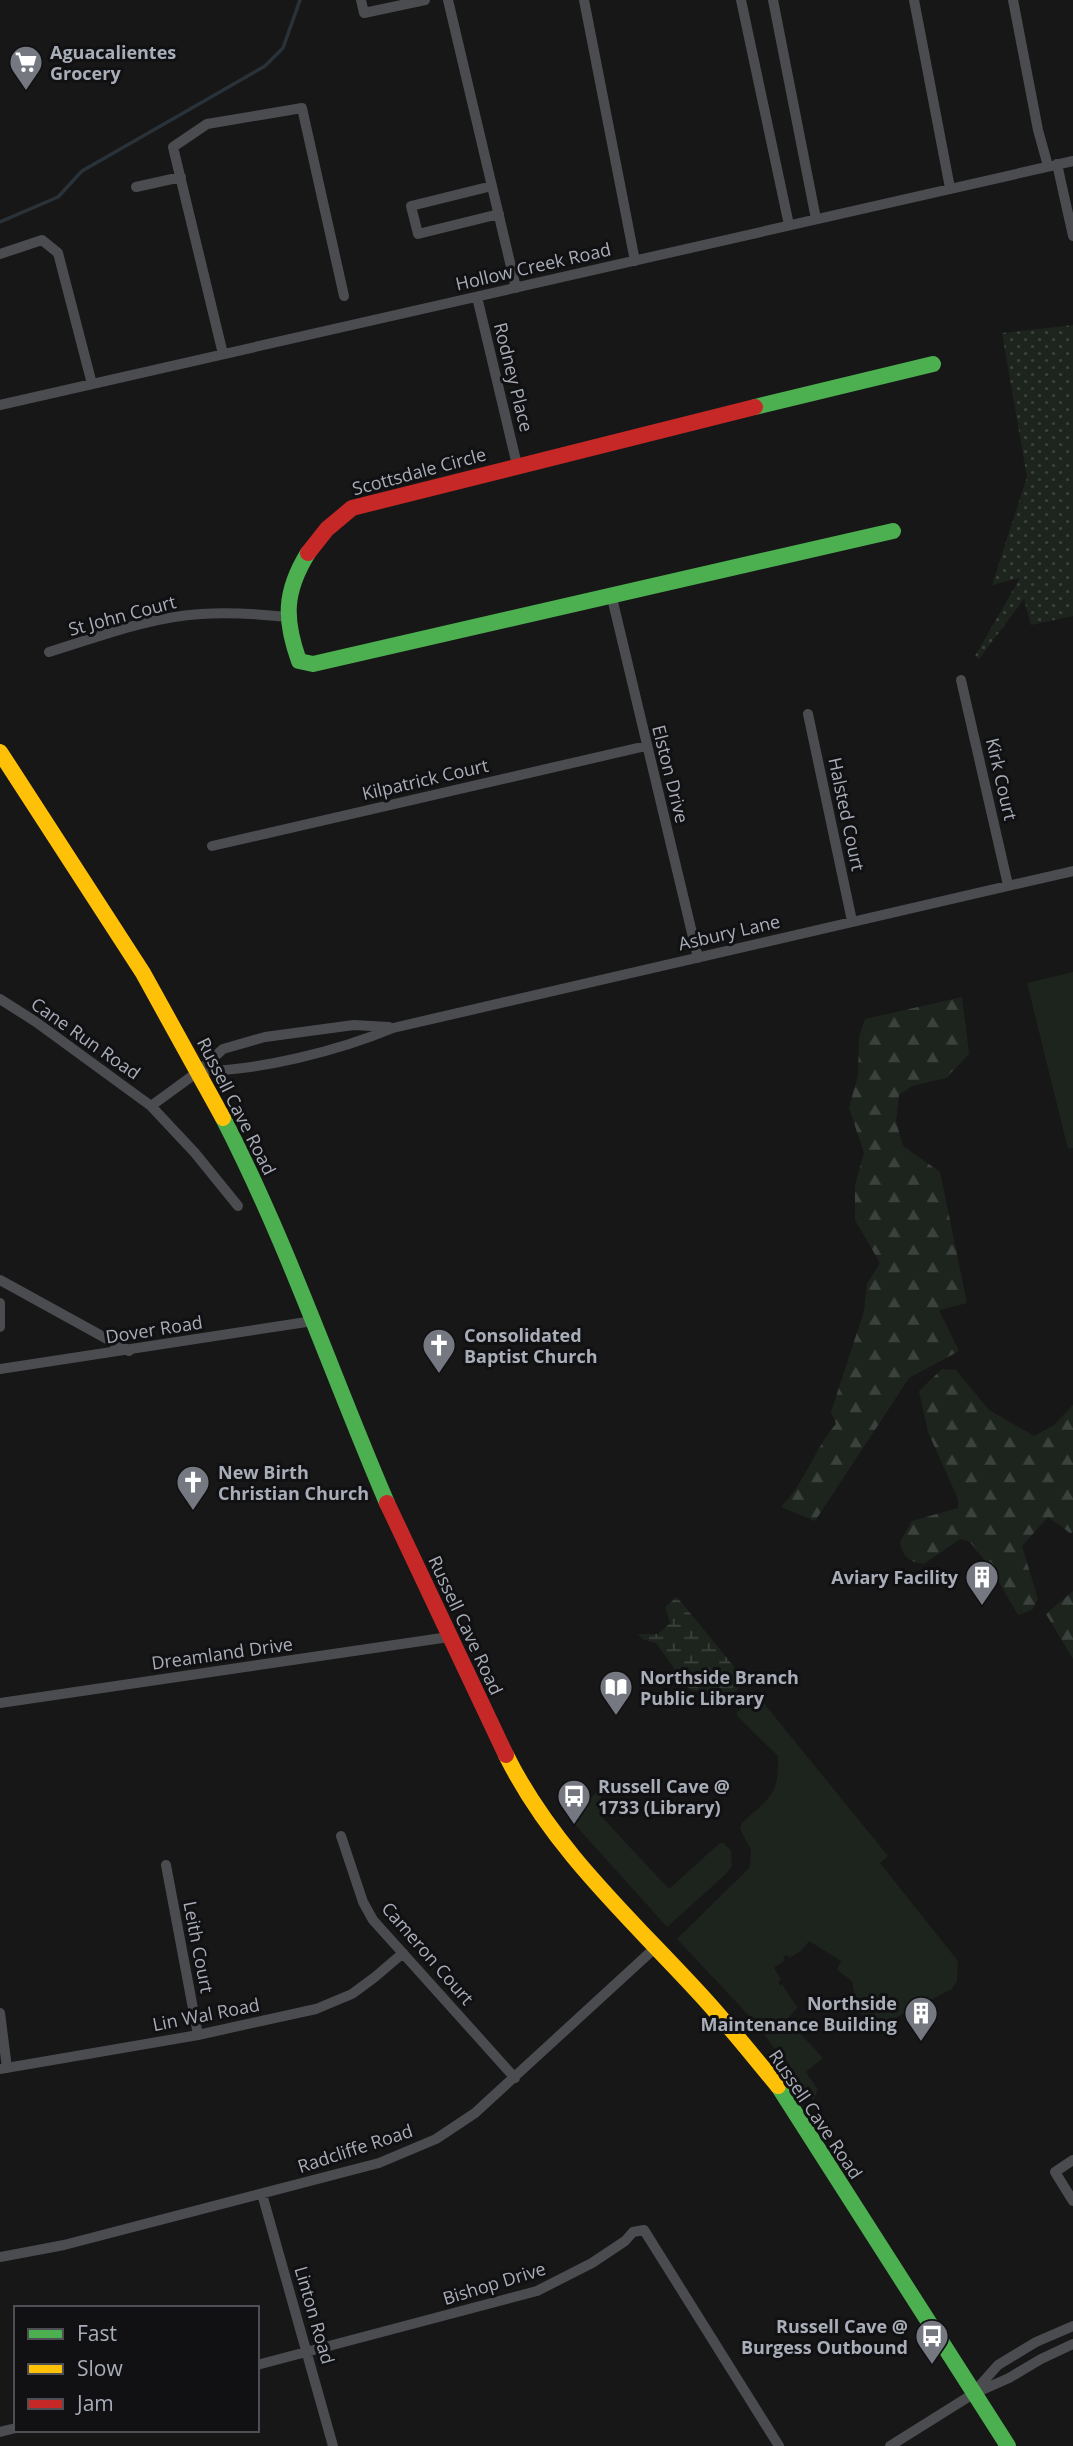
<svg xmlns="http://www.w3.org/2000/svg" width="1073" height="2446" font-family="'Open Sans',sans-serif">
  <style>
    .grass { fill: #1d241e }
    .forest { fill: url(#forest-firs) }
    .wetland { fill: url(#wetland-marsh) }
    .park { fill: url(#park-dots) }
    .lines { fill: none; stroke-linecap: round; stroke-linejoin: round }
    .stream { stroke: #2a3239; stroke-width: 3.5 }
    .street { stroke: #4b4c50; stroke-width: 10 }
    .fast { stroke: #4caf50; stroke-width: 16 }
    .slow { stroke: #ffc107; stroke-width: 16 }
    .jam { stroke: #c62828; stroke-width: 16 }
    .labels { text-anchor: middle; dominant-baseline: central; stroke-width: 6; stroke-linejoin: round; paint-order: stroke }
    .poi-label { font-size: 18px; font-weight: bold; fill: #a8adb8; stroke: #111113; text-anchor: start }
    .street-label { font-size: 18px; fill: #a8adb8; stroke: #111113 }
  </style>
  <defs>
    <pattern id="forest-firs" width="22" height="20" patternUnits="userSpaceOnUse" patternTransform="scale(1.75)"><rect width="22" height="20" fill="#1d241e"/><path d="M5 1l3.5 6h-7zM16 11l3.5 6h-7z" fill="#3b413d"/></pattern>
    <pattern id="wetland-marsh" width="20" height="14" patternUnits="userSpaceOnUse" patternTransform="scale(1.75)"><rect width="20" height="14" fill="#1d241e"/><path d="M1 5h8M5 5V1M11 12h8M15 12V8" fill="none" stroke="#3b413d"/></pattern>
    <pattern id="park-dots" width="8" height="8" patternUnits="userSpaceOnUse" patternTransform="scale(1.75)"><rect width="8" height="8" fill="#1d241e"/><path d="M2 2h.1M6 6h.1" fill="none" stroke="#3b413d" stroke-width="1.8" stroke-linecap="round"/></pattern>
  </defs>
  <rect width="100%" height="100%" fill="#171717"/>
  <path class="grass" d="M1073 972V1148L1068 1149 1027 983Z
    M758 1696 888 1856 880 1863 958 1961 957 1981 952 1989 874 2029 857 2008 852 1981 837 1970 841 1961 809 1941 801 1951 789 1958 787 1955 783 1957 785 1960 774 1968 781 1980 778 1982 780 1986 782 1984 797 2007 799 2006 787 2019 823 2058 806 2072 818 2090 813 2100 754 2021 677 1939 750 1867 751 1850 740 1829 742 1823C770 1797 779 1796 778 1756L737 1716V1712Z
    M596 1793 602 1796 599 1800 605 1807 599 1814 669 1889 720 1843H724L731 1851 732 1866 725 1875 667 1927 569 1818Z"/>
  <path class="forest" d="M962 997 969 1054 946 1078 912 1086 899 1095 896 1121 903 1146 940 1172 967 1303 939 1310 959 1351 909 1378 815 1521 781 1507C805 1483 814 1449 836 1424L831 1412 864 1311 867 1284 880 1263 855 1220V1185L864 1153 849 1108 858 1075 859 1037 865 1019Z
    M942 1369 956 1370 989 1410 1034 1436 1054 1425 1073 1405V1532L1070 1533 1048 1517 1022 1546 1038 1599 1032 1610 1018 1615 992 1570 970 1542 960 1539 924 1564C909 1562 903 1557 900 1542L912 1521 958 1508V1499L928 1432 919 1391Z
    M1073 1591V1659L1046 1614Z"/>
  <path class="wetland" d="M677 1597 744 1679 737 1691 717 1694 690 1690 656 1643 642 1639 638 1634H658L670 1623 665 1607Z"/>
  <path class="park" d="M1073 325V616L1031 625 1024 599 979 659 975 656 1020 578 992 585 1027 477 1002 333Z"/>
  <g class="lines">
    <path class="stream" d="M0 222 58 197 82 171 265 66 283 48 300 0"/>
    <path class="street" d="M361 0 364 13 425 0
      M448 0 516 288
      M584 0 635 261
      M741 0 789 225
      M773 0 816 219
      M914 0 950 188
      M1013 0 1038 130 1048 166
      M1057 164 1073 236
      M492 186 411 206 418 234 499 214
      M136 187 181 177
      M0 254 42 240 58 253 92 384
      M477 297 517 465
      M223 354 173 147 207 124 302 108 344 296
      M0 405 1073 161
      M612 598 698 958
      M49 652C98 637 149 617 201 614 230 612 259 614 288 617
      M961 680 1008 885
      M808 714 852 921
      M212 846 646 746
      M0 999 36 1022 151 1106 195 1153 238 1206
      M199 1071C258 1071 338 1051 393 1028L1073 871
      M151 1106 199 1071 223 1049 265 1037 354 1025 389 1027
      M0 1280 129 1351
      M0 1303V1327
      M0 1369 313 1321
      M0 1703 449 1637
      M341 1836 363 1902 373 1920 515 2078
      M166 1865 198 2035
      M0 2013 7 2068
      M0 2069 198 2035 316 2009 352 1994 375 1977 403 1953
      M1073 2160 1055 2172 1073 2201
      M262 2194 333 2446
      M0 2257 64 2245 379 2163 436 2139 475 2113 656 1947
      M257 2365 537 2291 592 2263 625 2241 633 2232 644 2230 779 2446
      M974 2392 998 2365 1036 2342 1073 2326
      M0 2432 16 2428
      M890 2446 973 2394 1009 2378 1041 2359 1073 2344"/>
    <path class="fast" d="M755 407 933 364
      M308 553C284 592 284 619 299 661L313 664 893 531
      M223 1118C287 1242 332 1375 387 1503
      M778 2086 1008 2446"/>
    <path class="slow" d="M0 752 143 973 223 1118
      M506 1755C552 1848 630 1918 699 1993 727 2023 752 2055 778 2086"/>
    <path class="jam" d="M308 553 327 529 352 508 755 407
      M387 1503 506 1755"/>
  </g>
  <defs>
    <symbol id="supermarket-pin" viewBox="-11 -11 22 30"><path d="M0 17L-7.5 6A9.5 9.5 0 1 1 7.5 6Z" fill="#757880" stroke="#111113"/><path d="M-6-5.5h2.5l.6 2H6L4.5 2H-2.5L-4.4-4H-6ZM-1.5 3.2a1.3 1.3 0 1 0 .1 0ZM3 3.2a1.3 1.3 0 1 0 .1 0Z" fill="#fff"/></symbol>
    <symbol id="church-pin" viewBox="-11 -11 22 30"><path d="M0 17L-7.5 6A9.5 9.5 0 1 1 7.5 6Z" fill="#757880" stroke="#111113"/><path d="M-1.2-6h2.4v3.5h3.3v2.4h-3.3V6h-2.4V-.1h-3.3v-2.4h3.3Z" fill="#fff"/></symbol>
    <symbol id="building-pin" viewBox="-11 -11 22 30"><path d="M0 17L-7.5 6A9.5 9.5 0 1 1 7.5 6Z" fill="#757880" stroke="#111113"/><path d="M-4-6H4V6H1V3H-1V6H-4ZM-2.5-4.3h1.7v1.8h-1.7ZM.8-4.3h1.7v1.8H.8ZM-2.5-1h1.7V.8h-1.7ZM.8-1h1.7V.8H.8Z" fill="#fff"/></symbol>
    <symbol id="library-pin" viewBox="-11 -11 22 30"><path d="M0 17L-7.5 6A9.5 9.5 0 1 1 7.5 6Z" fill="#757880" stroke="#111113"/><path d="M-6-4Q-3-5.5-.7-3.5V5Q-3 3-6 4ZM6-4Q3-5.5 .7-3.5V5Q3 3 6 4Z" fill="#fff"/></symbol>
    <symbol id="bus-pin" viewBox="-11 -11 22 30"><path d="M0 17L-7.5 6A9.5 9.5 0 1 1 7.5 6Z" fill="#757880" stroke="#111113"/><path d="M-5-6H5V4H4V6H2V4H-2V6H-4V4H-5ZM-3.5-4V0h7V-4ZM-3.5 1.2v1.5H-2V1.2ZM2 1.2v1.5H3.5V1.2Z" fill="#fff"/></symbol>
  </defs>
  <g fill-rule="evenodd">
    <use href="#supermarket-pin" x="7" y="43" width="38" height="52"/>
    <use href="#church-pin" x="420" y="1326" width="38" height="52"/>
    <use href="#church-pin" x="174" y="1463" width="38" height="52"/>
    <use href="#building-pin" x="963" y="1558" width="38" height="52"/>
    <use href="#library-pin" x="597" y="1668" width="38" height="52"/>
    <use href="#bus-pin" x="555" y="1777" width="38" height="52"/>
    <use href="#building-pin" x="902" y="1994" width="38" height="52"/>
    <use href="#bus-pin" x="913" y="2317" width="38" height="52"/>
  </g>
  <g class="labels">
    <g class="poi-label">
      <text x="50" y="52">Aguacalientes<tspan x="50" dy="21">Grocery</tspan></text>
      <text x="464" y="1335">Consolidated<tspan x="464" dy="21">Baptist Church</tspan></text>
      <text x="218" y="1472">New Birth<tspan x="218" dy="21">Christian Church</tspan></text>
      <text x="958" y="1577" text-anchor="end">Aviary Facility</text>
      <text x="640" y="1677">Northside Branch<tspan x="640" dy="21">Public Library</tspan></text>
      <text x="598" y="1786">Russell Cave @<tspan x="598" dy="21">1733 (Library)</tspan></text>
      <text x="897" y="2003" text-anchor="end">Northside<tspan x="897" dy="21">Maintenance Building</tspan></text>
      <text x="908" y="2326" text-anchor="end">Russell Cave @<tspan x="908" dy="21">Burgess Outbound</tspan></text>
    </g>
    <g class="street-label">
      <text transform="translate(533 266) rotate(-13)">Hollow Creek Road</text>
      <text transform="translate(514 377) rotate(76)">Rodney Place</text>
      <text transform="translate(419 471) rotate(-15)">Scottsdale Circle</text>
      <text transform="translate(122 615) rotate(-15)">St John Court</text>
      <text transform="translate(671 774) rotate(76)">Elston Drive</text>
      <text transform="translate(425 779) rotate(-13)">Kilpatrick Court</text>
      <text transform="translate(1002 779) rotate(77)">Kirk Court</text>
      <text transform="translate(847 814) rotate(78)">Halsted Court</text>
      <text transform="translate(729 932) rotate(-13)">Asbury Lane</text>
      <text transform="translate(86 1038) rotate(35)">Cane Run Road</text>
      <text transform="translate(237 1106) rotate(63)">Russell Cave Road</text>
      <text transform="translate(154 1329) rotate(-9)">Dover Road</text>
      <text transform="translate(466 1625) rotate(65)">Russell Cave Road</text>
      <text transform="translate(222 1653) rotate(-8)">Dreamland Drive</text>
      <text transform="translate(199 1947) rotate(79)">Leith Court</text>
      <text transform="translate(428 1953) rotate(49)">Cameron Court</text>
      <text transform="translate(206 2014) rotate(-11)">Lin Wal Road</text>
      <text transform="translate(816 2114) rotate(56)">Russell Cave Road</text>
      <text transform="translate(355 2148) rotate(-18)">Radcliffe Road</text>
      <text transform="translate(494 2283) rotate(-17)">Bishop Drive</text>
      <text transform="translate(315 2315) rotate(74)">Linton Road</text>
    </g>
  </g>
  <rect x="14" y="2306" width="245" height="126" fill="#111113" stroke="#4d4f55" stroke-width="2"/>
  <rect x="28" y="2329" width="35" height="10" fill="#4caf50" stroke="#4d4f55" stroke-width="2"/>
  <text x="77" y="2341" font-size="21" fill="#a8adb8">Fast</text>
  <rect x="28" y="2364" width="35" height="10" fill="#ffc107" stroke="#4d4f55" stroke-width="2"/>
  <text x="77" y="2376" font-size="21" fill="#a8adb8">Slow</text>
  <rect x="28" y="2399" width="35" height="10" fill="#c62828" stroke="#4d4f55" stroke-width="2"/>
  <text x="77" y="2411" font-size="21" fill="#a8adb8">Jam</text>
</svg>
